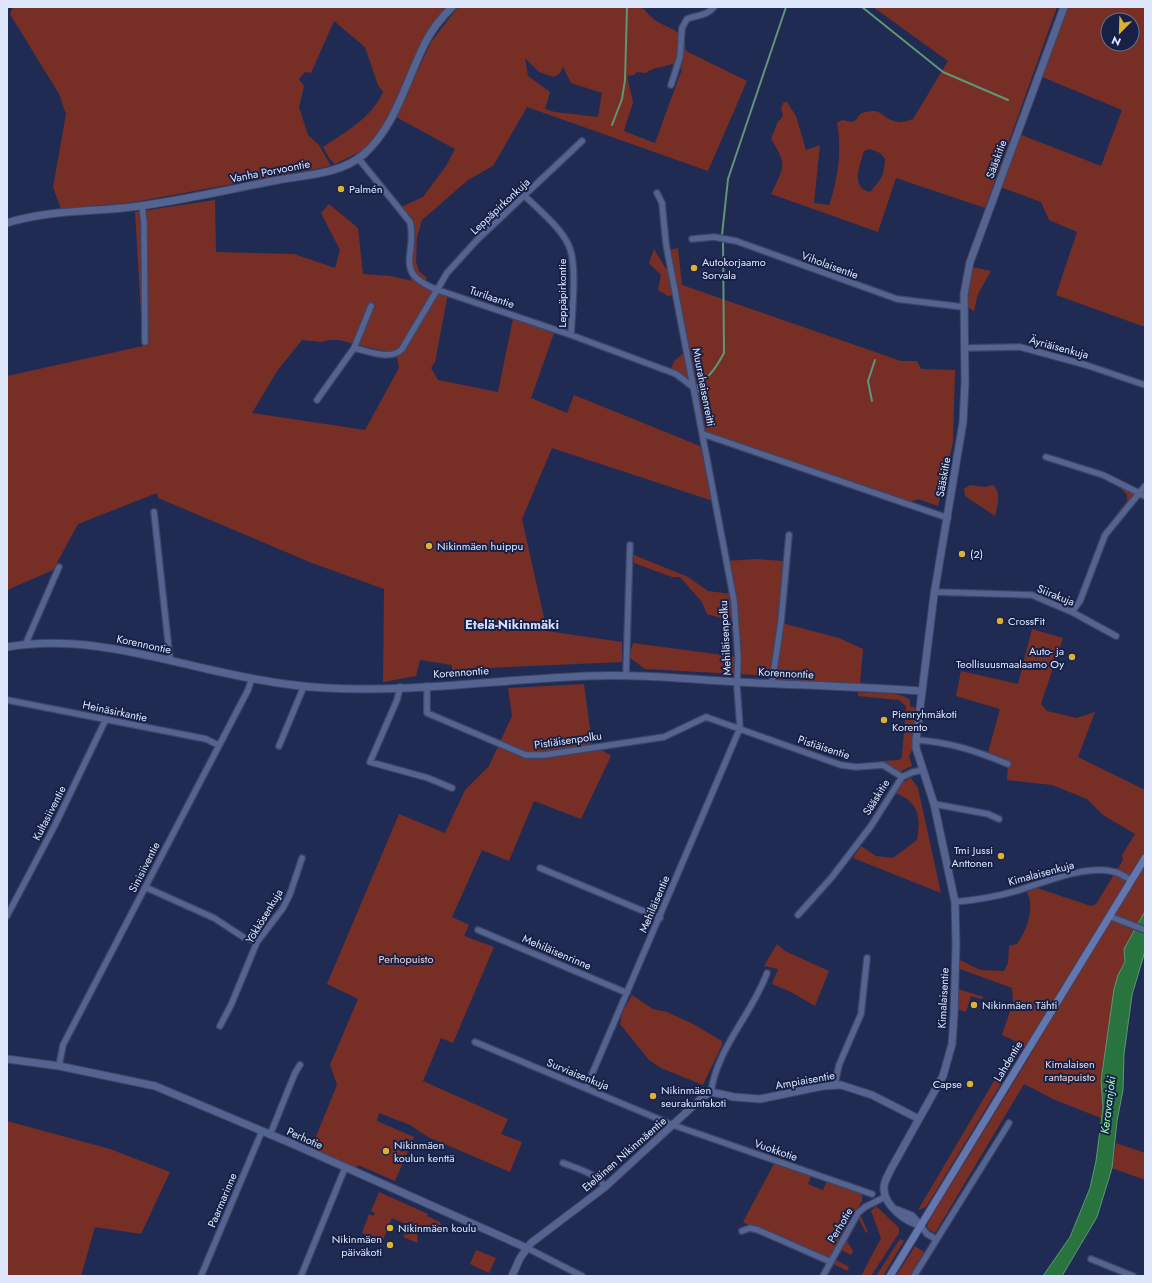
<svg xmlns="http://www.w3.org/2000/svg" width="1152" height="1283" font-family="Jost,sans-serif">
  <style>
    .green { fill: #772f25; fill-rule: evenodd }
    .water { fill: #28733e; stroke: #5f9677 }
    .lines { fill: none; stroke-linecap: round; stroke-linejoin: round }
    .stream { stroke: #5f9677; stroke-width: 2 }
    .minor-casing { stroke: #3d4566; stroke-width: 8 }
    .tertiary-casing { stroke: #3d4566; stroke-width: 9 }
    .secondary-casing { stroke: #3d4566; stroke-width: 9 }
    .minor { stroke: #54638f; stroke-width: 5.5 }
    .tertiary { stroke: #54638f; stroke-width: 7 }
    .secondary { stroke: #6476ae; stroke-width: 7 }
    .poi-dot { fill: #dbb233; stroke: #172148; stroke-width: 1.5 }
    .labels { text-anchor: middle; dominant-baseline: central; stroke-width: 4; stroke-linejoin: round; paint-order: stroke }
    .street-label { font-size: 11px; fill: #dee6fb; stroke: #172148 }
    .poi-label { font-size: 11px; fill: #dee6fb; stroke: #172148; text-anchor: start }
    .park-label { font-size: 11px; fill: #f1d4cf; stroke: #172148 }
    .water-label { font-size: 12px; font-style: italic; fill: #9ffcb2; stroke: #172148 }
    .quarter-label { font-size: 13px; font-weight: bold; fill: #d2ddfc; stroke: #172148 }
  </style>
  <rect width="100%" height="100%" fill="#202b53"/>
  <path class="green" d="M13 7H446L425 37 390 114 377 134 362 151 335 164 329 158 323 147C346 132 372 117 383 92L378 85 365 47 334 21 311 73 305 72 299 79 304 86 299 107 308 135 319 145 331 166 134 202 61 209 53 187 66 114 59 94 10 14Z
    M458 7 629 8 638 7 644 9C655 25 670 25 684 37L686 51 747 81 708 171 527 107 493 166 468 180 422 220 417 237 416 262 419 271 427 278 424 285 448 293 435 362 431 368 438 380 498 392 513 319 554 333 531 398 567 413 574 395 700 446 713 501 552 448 522 519 547 631 622 642V662L462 669 459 672 452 673V665L420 660 416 676 383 682 384 589 312 563 158 498 157 493 78 524 53 570 7 590V376L143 346 135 212 215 200 216 252 294 254 335 268 340 250 321 213 329 204 358 228 363 274 391 276 412 281 407 271 406 254 411 228 399 208 423 197 446 166 455 149 396 117 431 42ZM525 58 539 72 554 77 560 73 563 67 571 83 602 93 598 117 555 112 545 109 550 92 528 76ZM672 64 682 69 655 143 624 131 633 102 627 76 634 75 637 72 646 73C652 67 663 68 672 64ZM302 340 322 342 329 340H339L388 352H396L399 368 365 430 252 413 277 371Z
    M873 7H1057L985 208 896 178 878 232 771 194C784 167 788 165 771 139L778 121 780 120 783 115 781 109 783 103 787 102 796 116 806 150 820 145 814 203 829 205C838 180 842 150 837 123L842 120 853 122 856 120 860 114C884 105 879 119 898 122 902 123 909 120 913 119L948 61ZM870 149 880 153 885 159C884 178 881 179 870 192 850 188 860 165 864 151Z
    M1067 7H1145V327L1056 295 1077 232 1049 220 1041 202 1000 187 1019 134 1101 166 1122 110 1042 77ZM1108 20H1132V44H1108Z
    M678 248 682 285 901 361H917L921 369 955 370 953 442 938 506 918 499 910 502 706 432 679 294 668 296 658 290 661 275 649 263 654 249 666 269 671 262 669 250Z
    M973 267 991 271 978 294 974 311 967 307V302Z
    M685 352 690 379 685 380 670 372 674 361Z
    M970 485 985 487 993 485C1002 494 997 505 995 516L965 496 964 489Z
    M1118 485 1139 494 1104 531 1127 501V495Z
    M634 555 688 577 708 591 732 594 727 561 755 559 784 561 778 622 839 638 863 649 860 684 778 680 775 676 645 669 629 657 633 643 737 657 734 617 721 618 707 614 702 602 680 577H672L634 563Z
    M1032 629 1063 638 1041 704 1047 711 1077 718 1095 712 1078 757 1145 790V910L1124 949 1125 962 1118 975 1114 989 1101 1081 1103 1107 1101 1118 1055 1100 1024 1084 935 1233 929 1230 927 1226 931 1217 1033 1051 1024 1046 926 1207 918 1210 1017 1042 1002 1035 1013 1002 1012 988 960 969V960L980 970 1004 971 1008 963 1009 946 1017 944C1027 930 1035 908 1027 892L1037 888 1091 906 1096 904 1123 860 1122 855 1135 834 1103 815 1087 799 1052 785 1007 780 1008 764 987 756 1000 709 956 696 961 671 1018 684Z
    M584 684 592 744 611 756 581 819 534 801 509 861 482 850 452 917 469 925 464 936 494 947 453 1043 441 1038 423 1081 508 1119 501 1134 522 1142 510 1172 428 1137 410 1125 379 1113 377 1121 414 1137 395 1181 358 1165 355 1173 310 1151 337 1085 330 1065 358 999 327 984 399 814 445 833 465 790 489 766 512 716 508 688Z
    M858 692C874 693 897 690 910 700V706L915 708 912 750 909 756 912 766 897 773 883 765 882 761 899 760 902 757 906 706 899 700 858 696Z
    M911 778 918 788 941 893 853 858 861 846 876 856 893 858 917 840C921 816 919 802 895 793L903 782Z
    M777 944 785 951 829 971 815 1006 791 992 772 984 778 969 764 966Z
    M958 989 984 997 981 999 971 996 966 1012 957 1009Z
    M632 995 653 1009 667 1012 693 1024 722 1041V1045L703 1085 661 1068 649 1060 620 1024 622 1013Z
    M7 1121 110 1149 170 1172 141 1234 95 1227 81 1276H7Z
    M1116 1143 1145 1153V1180L1112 1168Z
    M776 1160 812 1173 808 1184 823 1190 828 1178 862 1191V1201L828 1259 758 1230 743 1222Z
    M379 1192 428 1214 427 1216 440 1222 441 1227 437 1230C428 1230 422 1225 417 1234L418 1243 403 1237 408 1225 392 1218 383 1240 362 1233 369 1214 373 1216 375 1213 371 1211Z
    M876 1206 899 1228V1233L871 1276H861L881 1238 871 1211Z
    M860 1214 868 1232 866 1233 859 1219 847 1241 853 1251 851 1255 841 1250 836 1260 849 1267 847 1271 832 1263Z
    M900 1239 904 1241 902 1244 883 1276H876Z
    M915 1246 924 1252 910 1276H896Z
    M476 1250 496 1258 489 1273 470 1264Z"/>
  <path class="water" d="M1145 902V951L1132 995 1124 1054 1123 1090 1117 1121 1112 1168 1097 1217 1062 1276H1043L1070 1237 1090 1188 1096 1161 1103 1107 1101 1081 1114 989 1118 975 1125 962 1124 949 1145 911Z"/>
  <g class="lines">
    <path class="stream" d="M862 7 943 72 1008 100
      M612 125 622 99 625 80 627 7
      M722 235 728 179 786 7
      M699 392 697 385C710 377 717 366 724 353L723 240
      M872 401 868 381 875 360"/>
    <defs>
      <path id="minor" d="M671 85 680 57 682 28 687 19C697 15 707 16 714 7
        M358 158 410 222C418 255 391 272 438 290L571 335 676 374 693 387
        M525 196C538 209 560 227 568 244 578 262 572 312 571 335
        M142 205 144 223 145 342
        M692 239 714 237 736 241 897 299 963 307
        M354 348C369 351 391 361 402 349L447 273 477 240 582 141
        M964 348 1020 347 1086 365 1145 385
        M317 400 354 348 371 306
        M703 434 948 518
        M1046 457 1103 475 1145 496
        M154 512 170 660
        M934 592 1032 595 1072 612 1116 636
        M1072 612 1080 601 1105 535 1145 486
        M26 643 59 567
        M626 675 630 545
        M772 683 781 622 789 535
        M427 686V713L526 755H544L664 737 706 717 841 765 856 767 883 765 902 777
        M400 687 397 700 370 762 428 778 452 788
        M7 700 206 739 218 745
        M916 740C950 742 976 751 1008 764
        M279 746 304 686
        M934 804 988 814 999 819
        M540 868 660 918
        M145 887 214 918 243 937 257 942
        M955 902C975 900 996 897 1016 891 1043 883 1086 864 1115 872 1120 873 1126 878 1131 880
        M798 915 832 877 871 826 902 777 913 772 923 770
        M7 916 55 825 106 719
        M1109 916 1145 930
        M478 930 627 993
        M220 1026 231 1005 257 942 283 908 290 894 302 858
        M475 1042 673 1125 872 1194
        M59 1066 63 1045 248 690 252 678
        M835 1084 839 1065 861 1014 867 958
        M586 1088 740 728 737 687 738 658 734 601 666 244 662 203 657 193
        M711 1092C717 1048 752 1014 767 973
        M270 1135 295 1073 300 1065
        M563 1163C578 1169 596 1173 605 1187
        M920 1225 927 1234 936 1239
        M742 1231 750 1228 758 1230 831 1262
        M527 1248 582 1276
        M1091 1259 1133 1276
        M201 1276 262 1131
        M301 1276 345 1168
        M823 1276 858 1213 865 1207 885 1197
        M914 1276 1009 1123"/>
      <path id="tertiary" d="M7 223C48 210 90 212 132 207 181 201 230 189 278 180 306 175 341 174 364 154 396 126 407 78 426 41 433 28 442 17 452 7
        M7 647C75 635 142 654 207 669 246 678 286 686 326 688 413 693 501 679 589 676 638 674 687 679 737 682 798 685 860 687 921 691
        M7 1059 59 1066 155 1086 293 1144 527 1248
        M897 1210 912 1216 920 1225
        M920 1225C906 1222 885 1206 884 1190 883 1182 888 1176 891 1169L943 1076 952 1044 954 1015 956 945 955 902 934 804 916 748V740L934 595 963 422 965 383 964 294 970 262 1064 7
        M512 1276 520 1258 531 1243 605 1187 704 1096 711 1092 734 1097 760 1099 823 1086 841 1085 872 1095 919 1119"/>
      <path id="secondary" d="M890 1276 1145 858"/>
    </defs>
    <use href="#minor" class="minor-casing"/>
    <use href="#tertiary" class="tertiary-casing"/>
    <use href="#secondary" class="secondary-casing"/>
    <use href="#minor" class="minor"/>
    <use href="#tertiary" class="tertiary"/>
    <use href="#secondary" class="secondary"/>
  </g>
  <g class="poi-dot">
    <circle cx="341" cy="189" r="4"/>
    <circle cx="694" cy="268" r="4"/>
    <circle cx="429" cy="546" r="4"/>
    <circle cx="962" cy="554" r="4"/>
    <circle cx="1000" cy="621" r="4"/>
    <circle cx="1072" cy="657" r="4"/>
    <circle cx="884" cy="720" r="4"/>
    <circle cx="1001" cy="856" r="4"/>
    <circle cx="974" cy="1005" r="4"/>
    <circle cx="970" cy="1084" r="4"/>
    <circle cx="653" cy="1096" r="4"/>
    <circle cx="386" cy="1151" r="4"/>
    <circle cx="390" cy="1228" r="4"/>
    <circle cx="390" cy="1245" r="4"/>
  </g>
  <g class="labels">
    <g class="street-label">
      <text transform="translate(996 159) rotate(-70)">Sääskitie</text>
      <text transform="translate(270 171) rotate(-11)">Vanha Porvoontie</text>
      <text transform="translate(500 206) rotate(-43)">Leppäpirkonkuja</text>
      <text transform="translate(830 265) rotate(20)">Viholaisentie</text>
      <text transform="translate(562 293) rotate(-90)">Leppäpirkontie</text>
      <text transform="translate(492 297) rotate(19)">Turilaantie</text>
      <text transform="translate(1059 347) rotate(15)">Äyriäisenkuja</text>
      <text transform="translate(704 387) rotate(79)">Muurahaisenreitti</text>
      <text transform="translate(943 477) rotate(-80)">Sääskitie</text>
      <text transform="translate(1056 595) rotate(22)">Siirakuja</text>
      <text transform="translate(725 638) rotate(-93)">Mehiläisenpolku</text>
      <text transform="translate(144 644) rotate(12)">Korennontie</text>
      <text transform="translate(461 672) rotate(-4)">Korennontie</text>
      <text transform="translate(786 673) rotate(3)">Korennontie</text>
      <text transform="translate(115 711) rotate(12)">Heinäsirkantie</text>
      <text transform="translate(568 740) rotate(-8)">Pistiäisenpolku</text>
      <text transform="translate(824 747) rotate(18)">Pistiäisentie</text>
      <text transform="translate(876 797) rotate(-58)">Sääskitie</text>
      <text transform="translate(49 813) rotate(-63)">Kultasiiventie</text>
      <text transform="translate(144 867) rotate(-63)">Sinisiiventie</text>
      <text transform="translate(1041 873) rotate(-15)">Kimalaisenkuja</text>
      <text transform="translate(654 904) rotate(-67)">Mehiläisentie</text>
      <text transform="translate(264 916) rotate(-59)">Yökkösenkuja</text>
      <text transform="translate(557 952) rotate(23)">Mehiläisenrinne</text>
      <text transform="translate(943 998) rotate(-87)">Kimalaisentie</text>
      <text transform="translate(1008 1061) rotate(-59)">Lahdentie</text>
      <text transform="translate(578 1074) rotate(22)">Surviaisenkuja</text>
      <text transform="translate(805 1080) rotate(-10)">Ampiaisentie</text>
      <text transform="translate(305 1138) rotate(24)">Perhotie</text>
      <text transform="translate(776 1150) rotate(19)">Vuokkotie</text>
      <text transform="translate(624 1154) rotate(-41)">Eteläinen Nikinmäentie</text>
      <text transform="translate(222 1200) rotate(-67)">Paarmarinne</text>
      <text transform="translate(840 1225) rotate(-59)">Perhotie</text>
    </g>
    <g class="poi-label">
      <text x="349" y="189">Palmén</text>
      <text x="702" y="262">Autokorjaamo<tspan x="702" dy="13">Sorvala</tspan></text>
      <text x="437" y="546">Nikinmäen huippu</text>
      <text x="970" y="554">(2)</text>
      <text x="1008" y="621">CrossFit</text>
      <text x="1064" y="651" text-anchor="end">Auto- ja<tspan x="1064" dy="13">Teollisuusmaalaamo Oy</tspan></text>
      <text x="892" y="714">Pienryhmäkoti<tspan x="892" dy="13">Korento</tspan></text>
      <text x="993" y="850" text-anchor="end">Tmi Jussi<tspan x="993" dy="13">Anttonen</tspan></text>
      <text x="982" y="1005">Nikinmäen Tähti</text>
      <text x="962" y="1084" text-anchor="end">Capse</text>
      <text x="661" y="1090">Nikinmäen<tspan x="661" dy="13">seurakuntakoti</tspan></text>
      <text x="394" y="1145">Nikinmäen<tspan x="394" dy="13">koulun kenttä</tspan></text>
      <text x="398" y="1228">Nikinmäen koulu</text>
      <text x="382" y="1239" text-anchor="end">Nikinmäen<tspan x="382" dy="13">päiväkoti</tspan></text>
    </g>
    <g class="park-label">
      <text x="406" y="959">Perhopuisto</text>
      <text x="1070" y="1064">Kimalaisen<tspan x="1070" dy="13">rantapuisto</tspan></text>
    </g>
    <g class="water-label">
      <text transform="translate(1108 1105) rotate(-83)">Keravanjoki</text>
    </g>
    <g class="quarter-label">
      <text x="512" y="624">Etelä-Nikinmäki</text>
    </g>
  </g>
  <rect width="1152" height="1283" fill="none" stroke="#dee6fb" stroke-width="16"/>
  <g transform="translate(1120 32) rotate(203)"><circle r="19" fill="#172148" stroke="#677090"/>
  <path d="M0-3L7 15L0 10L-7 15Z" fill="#dbb233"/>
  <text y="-6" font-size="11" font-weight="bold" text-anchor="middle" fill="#dee6fb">N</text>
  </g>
</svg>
